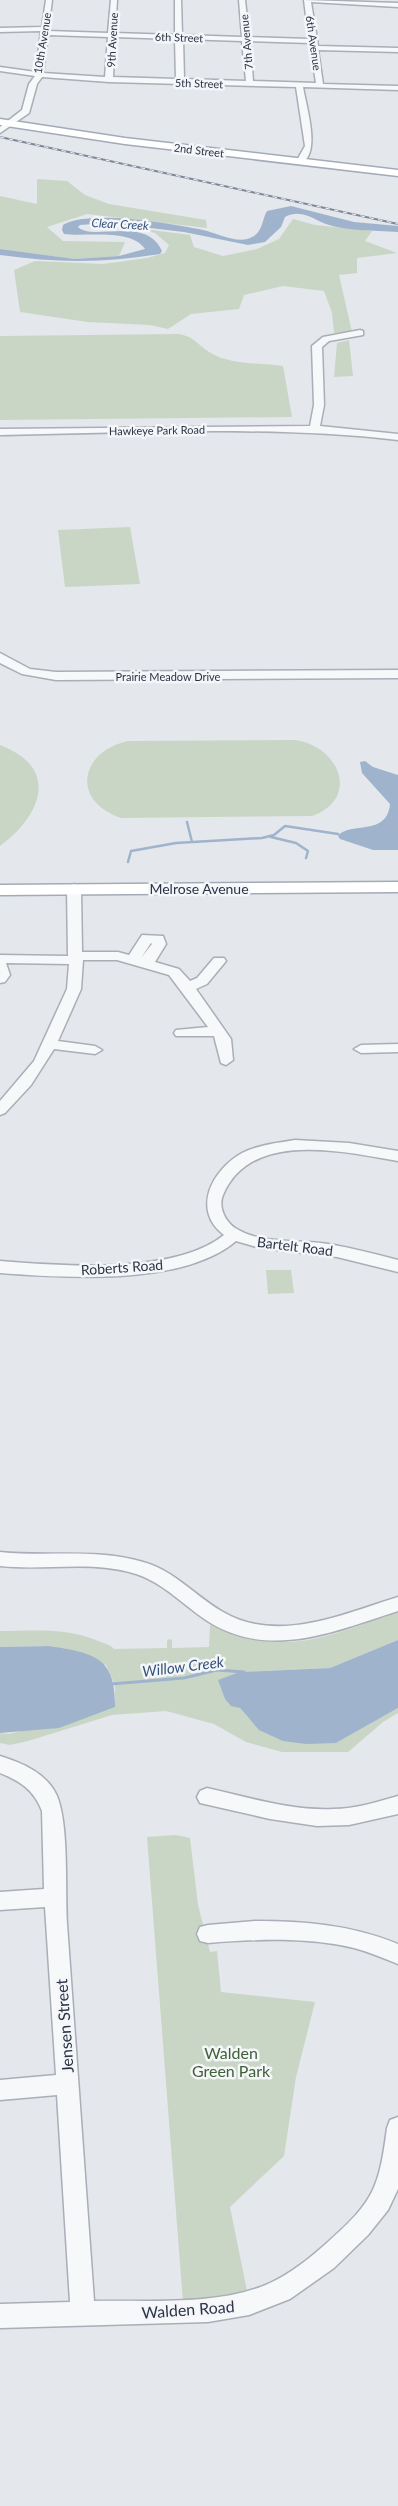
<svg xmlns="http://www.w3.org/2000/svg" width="398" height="2506" font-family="Lato,sans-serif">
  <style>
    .green { fill: #c9d6c5 }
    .water { fill: #9fb4cc }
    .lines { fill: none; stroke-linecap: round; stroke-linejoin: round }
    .stream-far1 { stroke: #9fb4cc; stroke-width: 2.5 }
    .stream { stroke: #9fb4cc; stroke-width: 3 }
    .minor-casing { stroke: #a9aeb7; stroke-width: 3 }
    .major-casing { stroke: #a3abb8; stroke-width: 3 }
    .minor { fill: #f7f8fa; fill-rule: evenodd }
    .major { fill: #fff; fill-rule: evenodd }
    .rail-casing { stroke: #7d8696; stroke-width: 2 }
    .rail { stroke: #f4f6f9; stroke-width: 1; stroke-dasharray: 4.5; stroke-linecap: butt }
    .labels { text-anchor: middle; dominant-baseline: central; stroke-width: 5; stroke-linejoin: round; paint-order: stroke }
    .far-street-label { font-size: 11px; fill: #2b3445; stroke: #f4f6f9 }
    .far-water-label { font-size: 12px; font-style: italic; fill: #34527a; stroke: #f4f6f9 }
    .street-label { font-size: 14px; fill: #2b3445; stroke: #f4f6f9 }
    .water-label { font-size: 15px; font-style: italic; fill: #34527a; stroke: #f4f6f9 }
    .near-street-label { font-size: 16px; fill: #2b3445; stroke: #f4f6f9 }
    .near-park-label { font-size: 16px; fill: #3f6138; stroke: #f4f6f9 }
  </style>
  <rect width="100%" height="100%" fill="#e4e7ec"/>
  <path class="green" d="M37 179 67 181 85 195 109 204 206 220 207 228 87 214 47 227 63 241 125 242 119 256 75 259 0 249V196L37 204Z
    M293 219 315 225 372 231 365 241 397 253 357 258V273L339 275 352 332 334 333 332 313 324 291 283 286 244 295 239 309 191 314 168 329 150 325 88 322 20 312 14 270 35 261 103 264 147 258 165 253 169 245 155 233 143 229 190 235 194 247 223 256 257 249 279 239Z
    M178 334C196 337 197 345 211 353 230 365 262 363 283 366L292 417 0 420V336Z
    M349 340 353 376 334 377 337 343Z
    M130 527 140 584 65 587 58 530Z
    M295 740C339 746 361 798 312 816L121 818C71 801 79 752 128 741Z
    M0 745C61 768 41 816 0 846Z
    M266 1270H291L294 1293 268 1294Z
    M398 1612V1640L330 1668 240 1672V1708L249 1719 336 1743 398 1708V1713L383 1722 348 1752H282L246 1742 214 1724 166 1711 112 1715 28 1741 10 1745 0 1743V1733L9 1734 115 1707V1685L106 1665 49 1646 0 1647V1631C38 1631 65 1627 101 1642 106 1644 111 1645 114 1649L167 1648V1641L169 1639 172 1640V1648L209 1647 210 1625C222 1624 248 1639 264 1641 313 1647 353 1627 398 1612Z
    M176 1835 190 1838 198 1905 210 1952 217 1951 221 1992 315 2002 296 2077 284 2156 230 2207 248 2296 183 2302 147 1837Z"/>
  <path class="water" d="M291 206 354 222 398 226V232C374 230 344 232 321 222 309 216 298 210 285 217L281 227 265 242 248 245 184 232 108 223 80 225 78 227C93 242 146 215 162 251L160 254C102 263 59 263 0 255V249L75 259 119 256 145 249C131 228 87 237 64 234L62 230 63 225C91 209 171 224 203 230 217 233 239 245 252 237 263 232 262 219 267 211Z
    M365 761 373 767 398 775V850H373L340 839 338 836C350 821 387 837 390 804L362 773 360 762Z
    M398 1640V1708L336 1743 306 1744 283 1741 259 1730 240 1708 231 1706 225 1699 218 1680 240 1672 330 1668Z
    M49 1646C93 1653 116 1656 115 1707L59 1728 0 1733V1647Z"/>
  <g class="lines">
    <path class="stream-far1" d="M187 822 192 842
      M271 837 296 843 308 851 306 858
      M128 862 131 851 176 843 262 838 274 835 285 826 338 834"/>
    <path class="stream" d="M111 1684 184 1678 217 1670 244 1672"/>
    <defs>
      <path id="minor" d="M46 0H52L48 31 108 33 111 0H117L115 33 175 35V0H181L182 35 242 37 239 0H245L249 37 309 39 304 0 398 3V7L311 2 318 46 398 48V52L318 50 323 84 398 86V90L303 87C306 106 322 155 300 164L296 162 305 146 296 87 109 82 42 77 37 84 29 113 0 133V127L22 110 29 84 35 76 0 71V67L36 72 41 31 0 32V28L42 27ZM48 35 108 37 105 77 43 73ZM115 37 175 39 176 79 113 77ZM183 39 242 41 246 81 184 79ZM250 41 310 43 316 83 253 81Z
        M360 330 363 331V335L329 341 322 347 324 405 320 426 398 434V440C266 425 133 433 0 435V429L310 426 314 405 312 346 323 337Z
        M0 653 30 669 56 672 398 670V678L56 680 22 674 0 663Z
        M74 884 81 888 82 952H118L129 955 142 935 163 936 166 944 155 962 179 969 190 981 197 978 214 958H224L226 961 207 984 196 989 231 1039 233 1060 226 1065 221 1063 214 1036H176L174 1033 176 1030 208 1027 169 975 117 960H83L81 989 58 1041 95 1046 102 1050 95 1054 54 1049 31 1085 5 1113 0 1115V1101L34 1061 67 989 69 964 6 963 10 975 5 982 0 983V955L68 956 67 888ZM151 943 152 944 141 958Z
        M398 1044V1052L361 1053 354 1049 361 1045Z
        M295 1140 349 1143 398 1151V1161C344 1152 251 1129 223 1195 218 1207 225 1221 235 1228 262 1245 298 1239 328 1244 352 1248 375 1254 398 1260V1272L337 1257 260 1248 236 1241C183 1286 66 1278 0 1273V1261C61 1266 175 1275 224 1235 191 1210 212 1170 242 1153 258 1145 277 1143 295 1140Z
        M0 1552C48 1557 96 1548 143 1562 175 1571 195 1596 223 1612 278 1644 343 1614 398 1597V1611C336 1631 270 1660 209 1622 184 1606 164 1583 136 1574 93 1560 45 1571 0 1566Z
        M0 1756C22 1763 47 1773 57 1796 69 1825 65 1889 67 1924 76 2050 85 2175 94 2301 149 2300 220 2306 270 2283 292 2273 311 2257 329 2241 374 2201 379 2188 387 2128L390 2120 398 2117V2189L388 2210 368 2235 334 2268 290 2299 249 2315 208 2322 0 2328V2304L70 2302 57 2095 0 2100V2080L56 2075 45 1907 0 1910V1892L44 1889 42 1811C34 1790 20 1781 0 1773Z
        M207 1788C248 1797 291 1811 333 1809 355 1809 377 1802 398 1796V1814L349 1825 317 1826 270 1819 200 1803 197 1797 200 1791Z
        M255 1921C305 1921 352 1925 398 1944V1964C383 1958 369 1952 354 1948 307 1937 256 1939 208 1943L200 1941 197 1934 200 1927 208 1925Z"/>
      <path id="major" d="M0 119 125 138 398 170V176L125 144 0 125Z
        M398 882V892L0 895V885Z"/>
    </defs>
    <use href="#minor" class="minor-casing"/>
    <use href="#major" class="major-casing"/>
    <use href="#minor" class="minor"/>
    <use href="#major" class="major"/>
    <defs>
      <path id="rail" d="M0 137 398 224"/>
    </defs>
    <use href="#rail" class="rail-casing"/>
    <use href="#rail" class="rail"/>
  </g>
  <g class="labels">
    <g class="far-street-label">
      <text transform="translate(179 37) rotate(2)">6th Street</text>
      <text transform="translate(112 40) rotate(-87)">9th Avenue</text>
      <text transform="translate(246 42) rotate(-95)">7th Avenue</text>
      <text transform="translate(42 43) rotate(-81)">10th Avenue</text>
      <text transform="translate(314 43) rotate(82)">6th Avenue</text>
      <text transform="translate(199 83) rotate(2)">5th Street</text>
      <text transform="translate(199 150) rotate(7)">2nd Street</text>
      <text transform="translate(157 430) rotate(-1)">Hawkeye Park Road</text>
      <text x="168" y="676">Prairie Meadow Drive</text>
    </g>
    <g class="far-water-label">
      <text transform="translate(120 224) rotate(3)">Clear Creek</text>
    </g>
    <g class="street-label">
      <text x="199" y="888">Melrose Avenue</text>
      <text transform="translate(295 1246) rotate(7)">Bartelt Road</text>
      <text transform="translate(122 1267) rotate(-4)">Roberts Road</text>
    </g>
    <g class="water-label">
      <text transform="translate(183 1666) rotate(-7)">Willow Creek</text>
    </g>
    <g class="near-street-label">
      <text transform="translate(64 2026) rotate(-94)">Jensen Street</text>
      <text transform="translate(188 2309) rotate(-4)">Walden Road</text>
    </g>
    <g class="near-park-label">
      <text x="231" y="2052">Walden<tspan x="231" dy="18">Green Park</tspan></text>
    </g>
  </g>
</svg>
